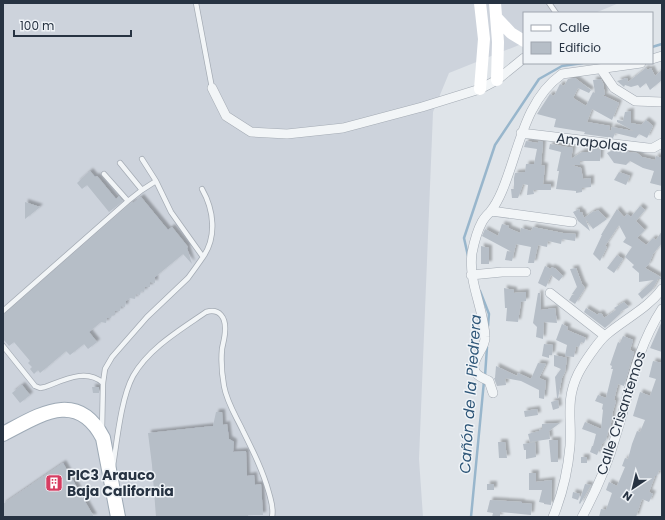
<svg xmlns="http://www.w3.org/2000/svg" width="665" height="520" font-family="Poppins,sans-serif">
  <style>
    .built { fill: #cdd3dc }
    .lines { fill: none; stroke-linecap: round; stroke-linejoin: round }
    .stream { stroke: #98b6cc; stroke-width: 2.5 }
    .building { fill: #b6bec7; filter: url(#shadow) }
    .lane-casing { stroke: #a4abb4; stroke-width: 6 }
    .street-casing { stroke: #a4abb4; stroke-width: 10 }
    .primary-casing { stroke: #9eaab6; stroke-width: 16 }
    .lane { stroke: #f2f5f7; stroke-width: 4.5 }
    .street { stroke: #f2f5f7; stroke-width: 9 }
    .secondary { stroke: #fff; stroke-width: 12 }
    .primary { stroke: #fff; stroke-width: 14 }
    .labels { text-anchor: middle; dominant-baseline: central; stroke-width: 3; stroke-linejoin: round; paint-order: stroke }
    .street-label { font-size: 14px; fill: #273342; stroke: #eff3f7 }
    .poi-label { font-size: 14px; font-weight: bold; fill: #273342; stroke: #eff3f7; text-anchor: start }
    .water-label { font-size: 15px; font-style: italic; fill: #2e5678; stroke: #eff3f7 }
  </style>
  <defs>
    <filter id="shadow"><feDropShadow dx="3" dy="-3" stdDeviation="1" flood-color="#0004"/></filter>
  </defs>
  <rect width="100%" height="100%" fill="#dfe4e9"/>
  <path class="built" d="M3 3H619L595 13H524V43L449 73 433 112 419 459 423 517H3Z"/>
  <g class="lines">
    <path class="stream" d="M652 47 662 44
      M468 256 464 238 495 145 539 79 562 66 583 63
      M480 291 489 314 488 326
      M485 376 487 347
      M471 517 484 381"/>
  </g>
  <path class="building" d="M646 68 648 70 651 68 655 76 662 70V80L650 90 646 83 640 88 638 85 631 87 625 85 624 87 617 81 627 78 628 82Z
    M575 78 591 90 589 93 578 88 573 98 586 106 593 92 595 93 593 80 601 79 603 83 605 95H602L619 103 612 120 592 109 587 122 610 126 609 130 611 131 612 127 634 131 617 122V120L623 121 625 112 631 111V123L641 125 646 120 653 126 647 138 639 134 636 138 615 133 613 138 584 134 585 132 554 127 556 119 537 114 550 94 554 96 560 84 564 86 568 79Z
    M526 141 538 143V141L543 142 541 165 545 166 543 184H551V190H533L534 194 527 195 528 185 523 184 518 198H512L511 189H514V178L515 173 525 172 526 164H534L537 149 524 147Z
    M550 144 573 148 571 159 582 152H592L593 148 601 149 600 161H580V165H572L581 168 583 179 591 178V187L582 188V192L576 193V191L556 189 559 171H557L561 152 549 149Z
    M613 150 637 153 642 157 655 160 656 156 662 158V186L650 183 654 171 643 168 630 161 626 165 614 163 607 153Z
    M90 171 95 177 97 176 116 199 119 196 123 201 109 212 87 185 82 189 77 183Z
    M619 172 630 176 626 185 614 180Z
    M141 197 168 230 172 227 188 247 187 248 192 264 183 254 155 277V283L150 282V287H145L144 292 141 291 140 295 136 294 135 299 130 298 126 301 125 307 121 306 120 311H115V315H112L111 318H107L106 323 101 322 89 332 97 342 88 349 84 344 70 355 66 351 40 373 38 370 34 374 30 369 32 367 28 363 30 361 14 342 9 346 3 339V315L130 204 133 202V203Z
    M25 202 40 207 25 219Z
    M640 206 645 210 636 221 645 230 637 238 646 245 653 238 656 240 662 231V243L653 254 649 264 645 268 659 276 660 275 659 276 662 279H658L652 290 642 299 638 294 654 280 639 282V273L632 267 634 265 625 257 632 247 623 242 626 238 619 225 605 246 607 247 600 261 593 254 602 235H601L617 209 624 217 627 214 631 217Z
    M579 209 580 212H582L584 218 594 211 595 212 598 210 607 219 593 229 585 218 590 231 578 221 576 217 573 212Z
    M502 224 509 226 508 228 520 233 521 228 531 231 533 227 563 233 576 234 575 241 562 239 561 244 548 241 547 247 538 245 534 263H528L531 247 516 244 512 261 505 260 507 251 512 252 482 236 485 229 498 236Z
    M481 246 489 248V264H481Z
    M617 255 623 259 614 273 607 268Z
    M545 266 551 269V267L556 269 563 276 559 281 551 275 546 287 538 283Z
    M576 268 582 284 585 288 575 304 569 300 572 295H575L572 294 577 287 570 269Z
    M504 288 514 290V293L526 292V301L521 302 518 322 506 321 507 308H505Z
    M538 293H540L541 310 555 308 557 323 544 322 543 339 536 337 537 327 533 323Z
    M624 302 629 307 620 312 621 313 605 328 584 312 586 308 598 315 599 313 602 314 604 318 616 310 614 308Z
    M662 321V352L650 348Z
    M562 324 568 327 567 330 586 338 584 343 581 342 579 347 576 346 574 357 565 356 567 345 556 340Z
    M623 336 633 340 630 350 634 352 624 386 618 384 614 400 616 401 613 411 610 429 609 428 606 440 602 444 600 450H599L597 455 590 452 592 446H593L596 434 582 429 585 422 601 429 603 410 602 409 603 404 595 401 598 395 606 398 613 369H611L612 366 610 365 618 342 620 343Z
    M544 344 553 345 552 355H549V358L542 356Z
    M554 355 567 358 565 372 562 378 558 398H557L555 377 561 369 554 366Z
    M653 361 662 363V445L660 451H662V471L659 470 657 476H655L649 492 653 494 649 502 642 499 636 517H599L601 509 606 510 612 493 606 490 609 482 617 486 625 467 622 466 625 458 628 459 632 444 637 431 640 432 645 420 633 416 640 392 650 396 656 379 649 377Z
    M538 363 546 364 539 378 546 381 544 399 539 398V390L521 381 505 378 506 385 497 386 494 378H495L496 366 517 376 518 373 531 379Z
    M22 385 30 395 20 403 12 393Z
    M92 387H99V393H93Z
    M558 400 559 408 553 410 551 402Z
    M537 409 538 415 525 417 524 411Z
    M216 412H222L223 425 227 424 229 439 234 442 233 452 246 451 247 476 254 475 255 485 261 484 263 515H248L249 517H156L152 465 148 433 213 426Z
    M560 423 549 431 550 439 530 442 528 434 539 431V430L542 429V424Z
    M549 440H558V462H551Z
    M498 442H505L507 458H499Z
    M535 442 536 457 526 459V450H524L523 444Z
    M581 457H587V463H581Z
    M63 463 94 517H3V504Z
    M529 473H536V482L552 480 551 505 544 504V503L539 502 542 490H529Z
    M487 484H494V490H487Z
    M585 484 591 485 580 504 579 503Z
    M573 492 580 494 578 500 572 498Z
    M490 500 522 502V503L532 504 531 515 500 512V517H492L493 513 487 512Z"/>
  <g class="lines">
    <defs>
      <path id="lane" d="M196 3 212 88
        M549 3 556 13
        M120 163 142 190 156 181
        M104 174 128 201
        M202 189C214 210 217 237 203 257
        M3 311 128 201 142 190
        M3 346 35 386 40 388 45 387C64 380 86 368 103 383
        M102 430 103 383 105 369 112 357 147 317 188 278 196 267 203 257 171 212 156 181 142 159
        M113 466C117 441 121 398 133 376 149 348 180 330 206 312 220 308 226 318 225 331 225 337 223 343 222 349 221 360 222 375 224 386 227 403 236 416 243 431 253 451 263 471 269 493 271 501 274 508 272 517"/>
      <path id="street" d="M652 59 662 56
        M601 69 614 88 635 101 662 102
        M212 88 226 116 251 132 287 134 343 128 422 107 480 89 497 80 524 58
        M521 133 648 148H653L662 143
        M659 195H662
        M491 211 572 222
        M471 275 502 272H526
        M550 293 605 336
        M493 393 489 381C485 379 479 377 476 373 468 362 486 349 485 337 484 308 468 283 472 253 474 243 477 231 482 222 484 218 487 215 490 212 495 206 499 198 502 191 519 151 524 101 562 74L641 63
        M553 517C562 495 568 470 570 446 572 419 565 401 578 374 583 364 598 342 606 335 625 319 648 308 662 289
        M582 517C596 491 608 464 616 435 630 391 636 349 662 309"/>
      <path id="primary" d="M3 434C38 416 77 388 103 438L118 517"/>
    </defs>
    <use href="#lane" class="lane-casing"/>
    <use href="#street" class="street-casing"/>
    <use href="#primary" class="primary-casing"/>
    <use href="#lane" class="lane"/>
    <use href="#street" class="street"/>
    <path class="secondary" d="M495 3 498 42 497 80
      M496 17 511 33 524 41
      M480 89 484 39 480 3"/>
    <use href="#primary" class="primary"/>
  </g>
  <defs>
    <symbol id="building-square" viewBox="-11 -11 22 22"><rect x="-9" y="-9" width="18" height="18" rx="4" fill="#d73c61" stroke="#eff3f7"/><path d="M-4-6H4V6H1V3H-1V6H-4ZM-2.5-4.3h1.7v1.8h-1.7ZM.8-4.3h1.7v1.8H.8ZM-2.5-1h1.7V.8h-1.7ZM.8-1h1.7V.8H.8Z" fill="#fff"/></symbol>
  </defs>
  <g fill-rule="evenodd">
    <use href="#building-square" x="44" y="473" width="20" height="20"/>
  </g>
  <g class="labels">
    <g class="street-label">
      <text transform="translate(592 142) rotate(7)">Amapolas</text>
      <text transform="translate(621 413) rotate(-72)">Calle Crisantemos</text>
    </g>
    <g class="poi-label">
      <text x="67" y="475">PIC3 Arauco<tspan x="67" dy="16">Baja California</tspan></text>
    </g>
    <g class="water-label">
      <text transform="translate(470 394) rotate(-86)">Cañón de la Piedrera</text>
    </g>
  </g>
  <rect width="665" height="520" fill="none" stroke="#273342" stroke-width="8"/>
  <rect x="523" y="12" width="130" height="52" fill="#eff3f7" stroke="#9fa6af"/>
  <rect x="531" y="25" width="20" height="6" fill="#ffffff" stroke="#9fa6af"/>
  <text x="559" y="32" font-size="12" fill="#273342">Calle</text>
  <rect x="531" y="42" width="20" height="12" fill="#b6bec7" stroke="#9fa6af"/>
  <text x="559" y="52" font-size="12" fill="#273342">Edificio</text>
  <g transform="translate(633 488) rotate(215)" stroke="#eff3f7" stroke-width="3" paint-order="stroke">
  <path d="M0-3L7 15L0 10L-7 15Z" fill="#273342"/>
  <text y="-6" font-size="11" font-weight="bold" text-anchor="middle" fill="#273342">N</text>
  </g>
  <path d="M14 30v6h117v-6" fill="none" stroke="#273342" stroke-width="2"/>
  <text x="20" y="30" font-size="12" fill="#273342" stroke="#eff3f7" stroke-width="3" paint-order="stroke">100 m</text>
</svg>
